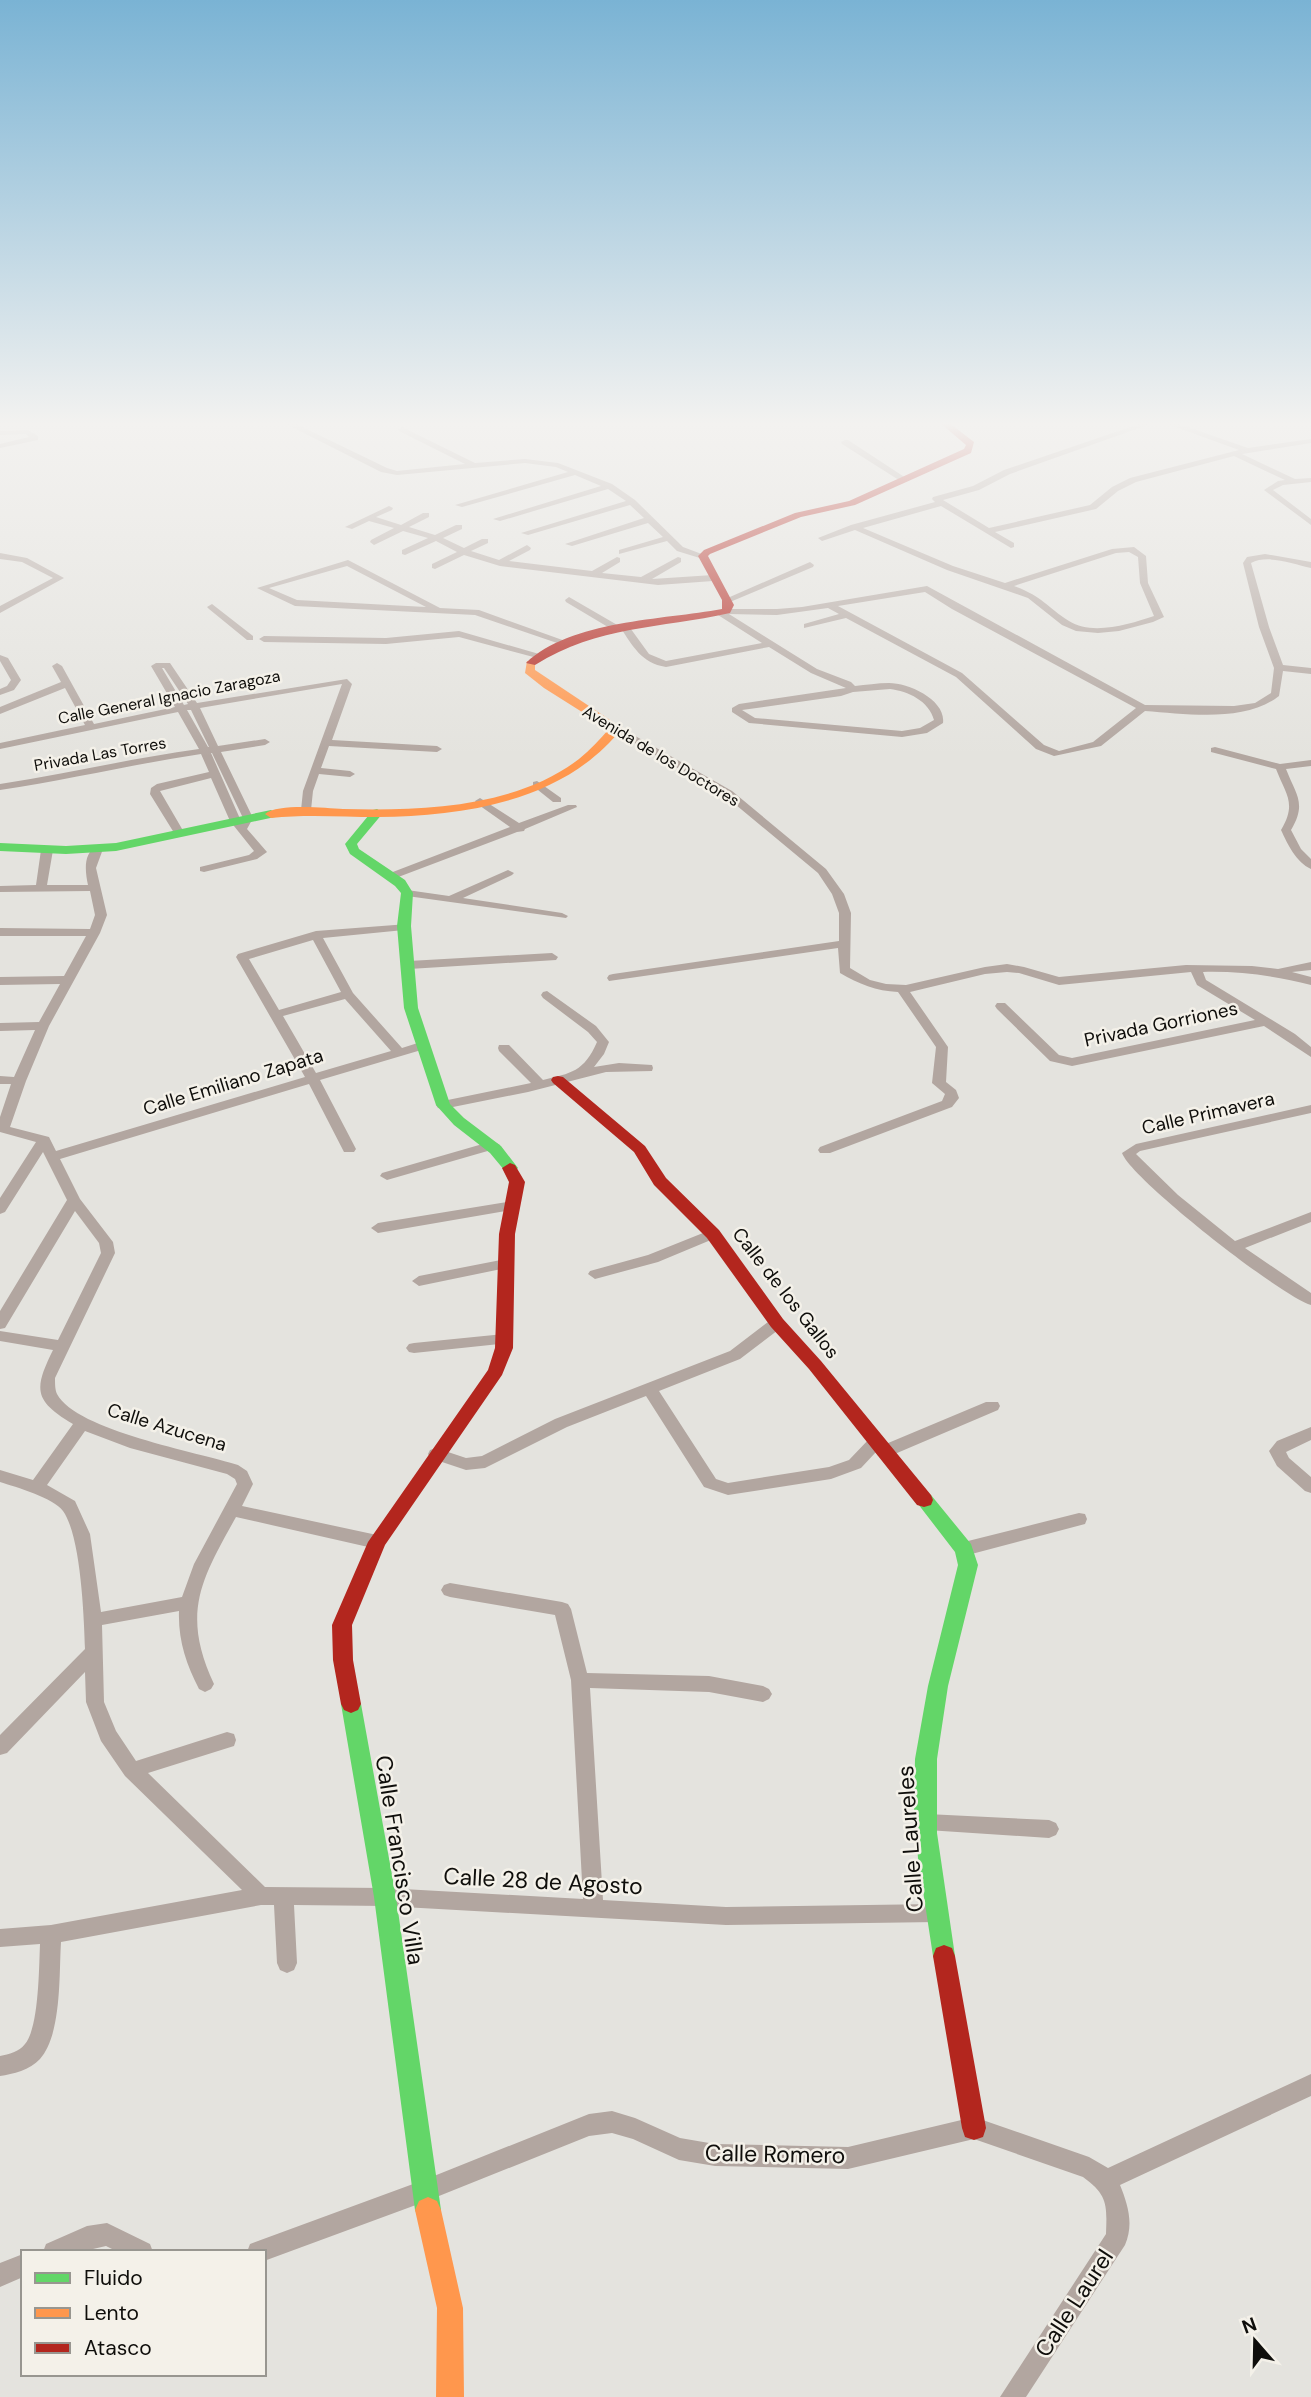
<svg xmlns="http://www.w3.org/2000/svg" width="1311" height="2397" font-family="'DM Sans',sans-serif">
  <style>
    .lines { fill: none; stroke-linecap: round; stroke-linejoin: round }
    .street { fill: #b2a6a0; fill-rule: evenodd }
    .fast { fill: #63d668; fill-rule: evenodd }
    .slow { fill: #ff974d; fill-rule: evenodd }
    .jam { fill: #b3261e; fill-rule: evenodd }
    .labels { text-anchor: middle; dominant-baseline: central; stroke-width: 5; stroke-linejoin: round; paint-order: stroke }
    .far-street-label { font-size: 16px; fill: #0f0e0b; stroke: #f4f1e9 }
    .street-label { font-size: 19px; fill: #0f0e0b; stroke: #f4f1e9 }
    .near-street-label { font-size: 23px; fill: #0f0e0b; stroke: #f4f1e9 }
  </style>
  <rect width="100%" height="100%" fill="#e4e3de"/>
  <g class="lines">
    <path class="street" d="M282 422H292L387 468 397 471 465 464 399 431 398 429 402 427 475 463 525 459 558 463 612 484 635 500 683 547 707 556 703 559 677 551 667 541 619 554V550L663 537 648 523 572 546 565 544 644 518 630 505 528 535 521 533 626 501 608 489 500 521 493 519 601 486 575 475 462 507 455 505 568 472 556 467 525 463 397 475 381 472Z
      M1145 422H1156L1010 474 979 490 943 500 989 528 1090 505 1112 487 1130 478 1239 450 1162 422H1173L1248 448 1311 439V443L1242 454 1295 479 1311 478V482L1283 485 1273 490 1311 519V525L1264 490 1278 481 1285 480 1234 456 1136 482 1118 491 1096 509 995 532 1014 543V547L1011 548 941 506 863 528 953 566 1005 583 1112 549 1134 547 1146 556 1148 583 1164 617 1153 622 1119 631 1098 633 1076 631 1062 625 1028 598 947 570 855 530 822 541 818 538 851 525 935 502 932 499 933 497 973 486 1004 470ZM1129 552 1138 557 1140 583 1154 616C1130 624 1092 636 1069 621 1047 607 1042 596 1014 586L1116 553Z
      M28 430 38 436V440L0 448V444L29 437 26 434 0 435V431Z
      M845 440H848L909 480 902 482 842 444 841 442Z
      M389 506 393 508 392 510 376 517 401 525 423 513H429V517L409 527 435 535 456 525H462V529L443 538 464 548 482 539H488V543L471 551 499 560 527 545 531 548 530 550 509 561 592 571 617 557 620 558V562L602 573 641 577 678 557 681 558V562L652 579 713 575 717 578 713 581 658 585 500 566 464 555 435 569 432 568V564L457 552 436 541 405 555 402 554V550L428 538 403 531 374 545 370 542 371 540 394 528 369 521 352 529 345 527Z
      M0 553 27 558 64 578 0 613V606L53 578 22 562 0 559Z
      M1265 554 1311 562V568C1293 564 1268 554 1251 563L1269 627 1283 665 1311 668V674L1283 671 1279 696C1245 723 1187 714 1145 711L1101 746 1054 756 1036 749 956 677 846 618 804 628V624L839 614 828 608 777 615 729 614 817 669 851 682 855 686C866 685 877 683 889 683 909 683 946 700 943 723L927 733 902 737 749 723 732 712V708L739 704 846 688 811 673 769 647 666 667C641 663 633 646 620 627L628 625 649 654 666 661 762 643 718 615V611L723 609H777L802 607 927 586 1145 705 1234 706 1255 703 1271 693 1274 668 1259 627 1243 563 1247 557ZM925 592 952 609 1136 708 1093 742 1059 751 1044 745 962 673 838 606ZM890 689C908 691 929 701 934 720L920 728 902 731 755 718 742 710 841 696 853 692Z
      M348 560 440 608 479 610 568 642 560 644 475 615 295 606 257 588ZM347 566 426 607 297 600 269 588Z
      M810 562 814 565 813 567 730 602 723 600Z
      M569 597 619 626 621 628 613 630 566 602 565 600Z
      M212 604 253 636V640H247L209 609 207 607Z
      M459 631 546 656 541 659 459 637 386 644 264 642 259 639 264 636 386 638Z
      M0 655 8 658 21 680 14 690 0 695V689L7 686 11 680 0 661Z
      M57 663 62 666 94 724 175 707 151 666 156 663H170L197 703 347 679 352 684 332 740 437 746 442 749 437 752 329 746 321 768 350 771 355 774 350 777 319 774 313 791 311 810 306 813 301 810 303 791 342 684 200 708 218 746 265 739 270 742 265 745 221 752 253 818 247 829 267 852 257 859 204 872 200 871V867L249 855 254 851 230 821 211 778 160 791 185 834 184 836H176L150 794 151 788 157 784 209 772 201 754C134 764 68 780 0 790V784C67 774 132 758 199 749L178 712 0 749V743L85 725 65 688 0 714V707L61 682 52 666ZM162 668H164L188 704 184 705ZM187 710H191L209 747H208ZM211 753H212L243 818 241 821Z
      M616 725 732 791 826 869 844 894 851 913 850 968 870 980 886 984 906 985 985 967 1007 964 1024 967 1059 977 1186 965 1252 966 1278 969 1311 962V970L1292 972 1311 977V985C1275 976 1240 971 1203 972L1206 980 1295 1034 1311 1047V1057L1264 1026 1072 1066 1050 1061 997 1009 995 1006 997 1003H1005L1059 1055 1072 1058 1255 1020 1197 985 1191 972 1059 985 1019 973 1007 972 985 974 910 992 948 1047 946 1082 956 1090 959 1098 952 1107 830 1153H820L818 1150 820 1147 942 1101 945 1094 932 1083 936 1047 898 992C876 991 859 984 840 973L838 948 609 981 607 978 609 975 613 974 839 941V913L832 894 818 873 724 795 612 730 611 728Z
      M1215 747 1280 764 1311 760V766L1286 769C1296 795 1307 803 1291 830L1301 849 1311 859V869C1296 862 1288 845 1281 830 1297 803 1286 795 1276 769L1211 752V748Z
      M537 781 561 798V802H553L533 786V782Z
      M480 798 519 823 568 805H576L577 807 525 829 524 831 517 832 393 879H385V875L510 827 476 803 475 801Z
      M97 846 103 849 96 868 107 915 100 933 49 1026 26 1081 10 1127 49 1137 56 1151 305 1077 236 957 238 954 316 931 408 924V928L404 930 323 938 353 993 402 1048 424 1041 430 1045 428 1048 320 1080 356 1149 354 1152H344L309 1084 60 1159 80 1199 113 1242 115 1253 55 1378C55 1383 55 1390 57 1394 77 1431 198 1452 238 1465L247 1471 253 1484 242 1506 377 1535 383 1537 385 1542 383 1547 377 1549 236 1517C201 1580 181 1613 214 1684L211 1689 205 1692 199 1689C186 1664 178 1640 179 1611L102 1625 104 1702 116 1731 136 1761 227 1732 234 1734 236 1740 234 1746 148 1773 265 1887 385 1888 583 1899 571 1680 555 1615 450 1597 444 1595 441 1590 444 1585 450 1583 562 1602 568 1604 571 1609 587 1673 709 1676 763 1686 769 1689 772 1694 769 1699 763 1702 709 1692 590 1688 603 1900 726 1907 937 1904 944 1907 947 1913 944 1919 937 1922 726 1925 385 1906 294 1905 297 1963 294 1970 287 1973 280 1970 277 1963 274 1905H261L61 1942C59 1974 62 2034 40 2059 30 2070 13 2074 0 2076V2056C9 2054 19 2052 25 2044 39 2028 39 1967 40 1944L0 1947V1929L51 1925 242 1890 125 1776 101 1741 86 1702 85 1672 7 1753 0 1755V1735L85 1649C84 1617 81 1536 63 1511 54 1498 16 1487 0 1482V1470L33 1480 73 1424C33 1400 34 1389 53 1350L0 1341V1331L58 1340 101 1253 99 1243 75 1211 5 1328 0 1329V1311L67 1200 43 1152 5 1212 0 1214V1198L36 1142 0 1132V1117L11 1084H0V1076L14 1077 35 1030 0 1031V1023L39 1022 60 984 0 985V977L64 976 86 936H0V928L90 929 95 915 90 891 0 892V886L36 885 41 850 47 847 53 850 47 885H88C85 871 83 853 97 846ZM313 940 341 992 279 1010 249 959ZM345 999 391 1051 316 1073 283 1016ZM85 1431 130 1448 227 1474 235 1479 237 1484 194 1564 182 1597 101 1612 90 1534 75 1501 47 1485Z
      M508 870 514 873 512 875 463 898 562 913 568 916 566 918 407 896 401 893 407 890 449 896Z
      M552 953 558 957 556 960 409 969 403 965 409 961Z
      M547 991 596 1026 609 1042 604 1054 594 1067 619 1063 652 1065 653 1068 652 1071 606 1072 528 1092 443 1109 438 1108 436 1105 438 1102 531 1083 499 1051 498 1048 499 1045H509L543 1080C571 1073 584 1072 597 1042L588 1032 543 998 541 995 543 992Z
      M1311 1105V1113L1140 1151 1136 1154 1178 1195 1235 1241 1311 1212V1222L1245 1248 1311 1293V1305C1282 1297 1131 1179 1122 1153L1136 1144Z
      M493 1141 500 1145 498 1148 387 1180 380 1176 382 1173Z
      M513 1201 520 1206 518 1209 378 1233 371 1228 378 1223Z
      M713 1229 718 1231 720 1234 718 1237 658 1262 595 1279 588 1274 590 1271 648 1255Z
      M506 1259 511 1261 513 1264 511 1267 419 1286 412 1281 419 1276Z
      M777 1318 782 1319 785 1323 782 1327 740 1359 659 1391 716 1479 728 1483 829 1467 849 1460 870 1438H882L884 1442 881 1446 986 1402H998L1000 1406 998 1410 890 1456H878L876 1452 861 1468 831 1479 728 1495 704 1487 646 1396 567 1427 485 1468 466 1470 430 1458 428 1454 430 1450 436 1448 466 1458 482 1456 555 1419 730 1351 772 1319Z
      M504 1334 509 1335 512 1339 509 1343 414 1353 409 1352 406 1348 409 1344 414 1343Z
      M1311 1427V1440L1286 1452 1289 1458 1311 1477V1493L1305 1491 1277 1466 1269 1451 1277 1441Z
      M1079 1513 1085 1514 1087 1519 1085 1524 964 1556 958 1554 956 1549 958 1544 964 1542Z
      M927 1814 1049 1820 1056 1823 1059 1829 1056 1835 1049 1838 927 1830 920 1828 917 1822 920 1816Z
      M1311 2074V2096L1120 2185C1128 2205 1134 2224 1125 2245L1026 2397H1000L1106 2234C1107 2205 1108 2195 1083 2177L974 2139 848 2169 715 2166 679 2160 633 2139 612 2133 589 2136 424 2202 264 2261V2252H247L250 2244 258 2241 424 2180 589 2114 612 2111 635 2118 680 2138 715 2144 848 2147 974 2117 1089 2157 1108 2168Z
      M107 2223 150 2244 153 2252H118L106 2246 80 2252H43L46 2244 87 2226Z
      M23 2254V2277L0 2287V2263Z"/>
    <path class="fast" d="M377 809 383 813 357 844 359 849 405 880 413 893 411 926 418 1008 450 1104 464 1118 501 1146 518 1168 515 1171H505L490 1153 454 1125 436 1105 404 1008 397 926 401 893 395 886 350 854 345 844 373 810Z
      M271 810 277 814 275 817 116 851 66 854 0 851V843L66 846 116 843Z
      M924 1493 931 1495 971 1544 978 1565 948 1686 937 1759V1833L955 1956 952 1964 944 1967 936 1964 933 1956 918 1858 914 1808 915 1759 928 1686 958 1565 955 1552 915 1500 917 1495Z
      M351 1695 358 1698 361 1704 396 1897 441 2210 437 2219 428 2223 419 2219 415 2210 374 1897 341 1704 344 1698Z"/>
    <path class="slow" d="M527 661H535V670L622 728C565 801 466 816 378 817 342 817 307 814 271 818L265 814C278 803 325 808 343 809 421 811 515 808 579 759 590 750 600 739 609 729L544 688 525 673Z
      M428 2197 437 2201 441 2210 463 2308 464 2397H436L437 2308 415 2210 419 2201Z"/>
    <path class="jam" d="M939 422H948L974 442 971 453 855 505 801 517 710 554 708 556 734 605 730 613C659 629 599 625 535 665L526 663C571 620 663 620 722 609V600L698 556 704 550 795 513 849 501 964 449 966 445Z
      M558 1076 563 1077 645 1146 666 1178 719 1230 783 1319 821 1361 931 1495 933 1500 931 1505 924 1507 917 1505 809 1369 771 1327 707 1238 654 1185 634 1152 553 1083 551 1080 553 1077Z
      M510 1163 515 1165 525 1182 515 1234 513 1348 502 1375 385 1545 352 1625 353 1660 361 1704 358 1710 351 1713 344 1710 341 1704 333 1660 332 1625 368 1542 488 1370 495 1348 499 1234 509 1182 502 1168Z
      M944 1945 952 1948 955 1956 986 2128 983 2137 974 2140 965 2137 962 2128 933 1956 936 1948Z"/>
  </g>
  <linearGradient id="sky" x2="0" y2="1"><stop stop-color="#7ab3d4"/><stop offset="0.56" stop-color="#f3f2f0"/><stop offset="1" stop-color="#f3f2f0" stop-opacity="0"/></linearGradient>
  <rect width="1311" height="757" fill="url(#sky)"/>
  <g class="labels">
    <g class="far-street-label">
      <text transform="translate(169 697) rotate(-11)">Calle General Ignacio Zaragoza</text>
      <text transform="translate(100 754) rotate(-10)">Privada Las Torres</text>
      <text transform="translate(661 756) rotate(31)">Avenida de los Doctores</text>
    </g>
    <g class="street-label">
      <text transform="translate(1161 1024) rotate(-12)">Privada Gorriones</text>
      <text transform="translate(233 1082) rotate(-17)">Calle Emiliano Zapata</text>
      <text transform="translate(1208 1113) rotate(-13)">Calle Primavera</text>
      <text transform="translate(786 1293) rotate(52)">Calle de los Gallos</text>
      <text transform="translate(167 1427) rotate(17)">Calle Azucena</text>
    </g>
    <g class="near-street-label">
      <text transform="translate(910 1839) rotate(-94)">Calle Laureles</text>
      <text transform="translate(400 1860) rotate(81)">Calle Francisco Villa</text>
      <text transform="translate(543 1881) rotate(3)">Calle 28 de Agosto</text>
      <text transform="translate(775 2154) rotate(1)">Calle Romero</text>
      <text transform="translate(1074 2303) rotate(-57)">Calle Laurel</text>
    </g>
  </g>
  <rect x="21" y="2250" width="245" height="126" fill="#f4f1e9" stroke="#989690" stroke-width="2"/>
  <rect x="35" y="2273" width="35" height="10" fill="#63d668" stroke="#989690" stroke-width="2"/>
  <text x="84" y="2285" font-size="21" fill="#0f0e0b">Fluido</text>
  <rect x="35" y="2308" width="35" height="10" fill="#ff974d" stroke="#989690" stroke-width="2"/>
  <text x="84" y="2320" font-size="21" fill="#0f0e0b">Lento</text>
  <rect x="35" y="2343" width="35" height="10" fill="#b3261e" stroke="#989690" stroke-width="2"/>
  <text x="84" y="2355" font-size="21" fill="#0f0e0b">Atasco</text>
  <g transform="translate(1255 2341) rotate(340)" stroke="#f4f1e9" stroke-width="5" paint-order="stroke">
  <path d="M0-5L12 26L0 18L-12 26Z" fill="#0f0e0b"/>
  <text y="-10" font-size="19" font-weight="bold" text-anchor="middle" fill="#0f0e0b">N</text>
  </g>
</svg>
